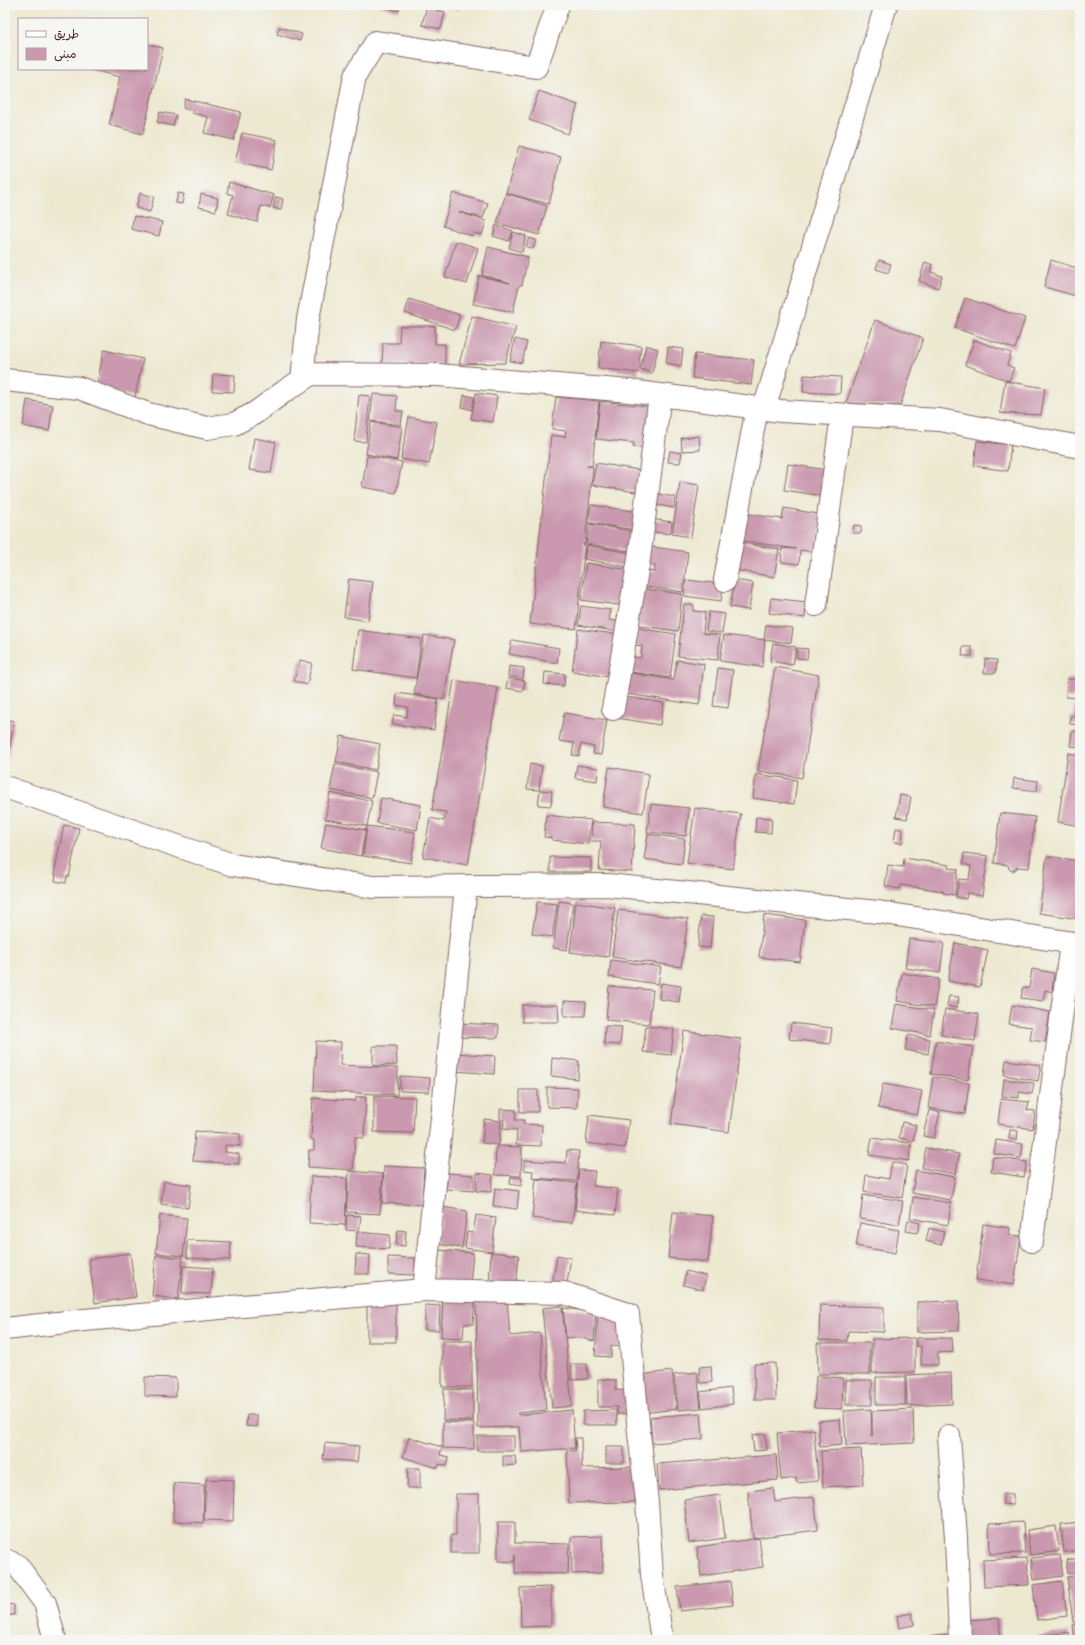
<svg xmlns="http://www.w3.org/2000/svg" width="1085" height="1645" font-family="Itim,'Playpen Sans Arabic',sans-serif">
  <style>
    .building { fill: #ca99af }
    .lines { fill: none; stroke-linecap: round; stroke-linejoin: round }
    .minor-casing { stroke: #836665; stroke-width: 24 }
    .minor { stroke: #fff; stroke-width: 22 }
  </style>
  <rect width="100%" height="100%" fill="#f6f6f2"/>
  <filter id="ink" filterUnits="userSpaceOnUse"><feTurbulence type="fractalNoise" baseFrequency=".025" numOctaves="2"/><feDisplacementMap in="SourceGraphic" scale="8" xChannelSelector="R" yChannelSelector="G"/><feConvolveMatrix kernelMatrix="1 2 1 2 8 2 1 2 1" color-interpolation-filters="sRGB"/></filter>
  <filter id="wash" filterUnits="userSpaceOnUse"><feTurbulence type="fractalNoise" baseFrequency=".012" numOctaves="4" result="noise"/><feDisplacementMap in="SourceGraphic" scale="16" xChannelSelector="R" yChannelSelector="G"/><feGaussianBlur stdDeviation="0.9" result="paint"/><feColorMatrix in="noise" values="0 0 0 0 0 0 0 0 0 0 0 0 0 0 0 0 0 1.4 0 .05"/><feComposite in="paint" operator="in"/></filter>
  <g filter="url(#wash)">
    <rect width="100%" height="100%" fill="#ede9d1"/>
    <g id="blocks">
      <path class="building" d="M376 5H400L399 11Z
        M427 5H438L437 10 445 12 441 29 422 25Z
        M441 5H460L458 10Z
        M279 27 302 34 300 41 277 34Z
        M147 44 163 48 143 134 109 125 120 77 88 69H147Z
        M539 91 578 105 568 134 529 120Z
        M185 99 241 112 234 140 204 133 208 117 192 113 193 110 183 108Z
        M160 112 176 115 173 126 157 122Z
        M242 133 277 140 271 170 235 162Z
        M519 146 561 157 549 204 506 193Z
        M229 182 274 195 270 208 261 206 257 222 228 214 233 195 227 193Z
        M140 193 154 197 150 212 136 208Z
        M178 193 184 194 182 204 176 203Z
        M453 193 488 203 483 218 459 212 486 221 482 235 474 233 473 236 443 226Z
        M506 193 547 206 539 235 497 223Z
        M201 194 218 198 216 211 199 207Z
        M276 197 283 199 281 210 273 208Z
        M134 216 162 222 159 236 131 229Z
        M496 225 513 231 509 241 493 236Z
        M513 232 526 236 522 252 509 248Z
        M529 238 536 240 533 249 526 246Z
        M456 241 478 248 467 284 445 277Z
        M488 247 528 257 522 285H519L513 312 473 304 479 276 510 283 482 275Z
        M879 260 891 264 888 273 876 269Z
        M1051 260 1080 269V297L1044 287Z
        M925 262 933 265 931 272 942 276 938 288 919 281Z
        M965 298 1025 318 1015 349 955 328Z
        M409 299 460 315 455 330 405 313Z
        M472 316 516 327 505 363 459 364Z
        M875 320 923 338 900 406 846 403Z
        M400 326H435V344H445V365L382 364 383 343H399Z
        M515 339 527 342 522 363 510 361Z
        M974 340 1011 353 1007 365 1014 368 1009 381 965 365Z
        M601 341 641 346 638 373 598 368Z
        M646 345 658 349 652 373 640 369Z
        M668 347 683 349 681 366 666 363Z
        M104 350 143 359 135 397 96 388Z
        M695 354 754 360 751 385 692 378Z
        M213 374 235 375 234 392 212 391Z
        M804 375 841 377 840 394 803 392Z
        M1005 381 1045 388 1041 415 1000 413Z
        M476 393 497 396 493 422 471 419Z
        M373 394 397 396 396 411H403L401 425 370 421Z
        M359 395 370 396 366 442 354 441Z
        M464 395 474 397 472 410 462 407Z
        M556 397 599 401 592 466H587L593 467 585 544H583L585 545 576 629 530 624 551 435 565 437 566 431 552 429Z
        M27 400 53 405 49 431 23 426Z
        M600 401 653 407 648 449 633 447 634 443 596 439Z
        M1080 407V420L1076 419Z
        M409 417 437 422 429 464 401 459Z
        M371 422 402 427 397 460 366 454Z
        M699 436 700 450 682 451 681 438Z
        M254 438 276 442 271 473 249 470Z
        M977 441 1011 445 1008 471 974 466Z
        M670 451 682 453 680 463 668 462Z
        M367 456 402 462 396 493 362 487Z
        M596 463 645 471 642 493 592 485Z
        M788 464 827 470 823 496 784 490Z
        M680 482 699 485 691 537 672 534Z
        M652 493 675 497 674 508 651 504Z
        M591 505 640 512 637 530 588 523Z
        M784 508 823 515 817 552 800 550 799 564 781 562 782 548 796 549 738 540 743 513 782 519Z
        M650 519 672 522 670 534 648 531Z
        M590 524 638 532 635 552 586 544Z
        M854 525 861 526V533H853Z
        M739 542 779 549 774 577 735 570Z
        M587 545 635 554 632 568 584 559Z
        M646 546 688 552 683 592 640 586 642 570 654 572 655 565 643 564Z
        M586 563 631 570 626 606 581 600Z
        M349 579 373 582 368 621 344 617Z
        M686 580 723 584 721 601 684 596Z
        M735 580 753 583 749 610 730 607Z
        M638 588 682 594 678 631 633 625Z
        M771 598 806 602 805 618 769 613Z
        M684 604 694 605 693 611 705 612 703 633 720 635 718 660 678 656Z
        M581 606 611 610 609 620 621 622 620 632 578 625Z
        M709 612 725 614 722 633 706 631Z
        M766 625 793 628 791 643 764 640Z
        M631 627 676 634 670 678 624 671 626 656 641 658 642 646 629 644Z
        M578 629 622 635 615 678 572 671Z
        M358 630 421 639 416 678 353 669Z
        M424 635 454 640 444 699 414 694Z
        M724 635 765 640 762 667 720 661Z
        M512 640 559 648 557 663 509 654Z
        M773 643 796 647 793 665 770 661Z
        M963 647H972V656H962Z
        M797 648 808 649 807 659 797 658Z
        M985 659 997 660 996 673H984Z
        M300 660 312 663 307 685 294 681Z
        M677 660 704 664 699 705 621 693 624 672 674 680Z
        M509 666 524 668 523 679 508 676Z
        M775 667 819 675 802 778 758 771Z
        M718 668 733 670 728 708 713 706Z
        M545 672 565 674 564 686 544 684Z
        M508 678 525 681 523 691 506 688Z
        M1067 679H1080V698L1066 697Z
        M454 680 498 688 468 865 423 857 430 818 444 821 446 812 432 810Z
        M397 693 438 699 434 730 392 724 394 715 407 717 408 707 396 705Z
        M620 696 664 703 660 725 617 718Z
        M1074 705H1080V725L1070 724V716H1074Z
        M564 713 607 720 601 755 593 754 594 747 581 744 579 756 572 755 574 743 559 741Z
        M5 719 14 721 8 759 5 758Z
        M1072 731 1080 732V747L1070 746Z
        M341 736 380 744 376 770 336 762Z
        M1068 753 1080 755V826L1058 822Z
        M335 764 377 772 372 798 330 790Z
        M530 764 542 766 539 790 527 789Z
        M577 765 598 768 597 781 575 778Z
        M609 767 649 774 643 813 603 807Z
        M756 774 797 780 794 804 753 798Z
        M1014 778 1038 781 1037 791 1013 788Z
        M540 790 552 791 551 806 538 805Z
        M330 793 372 801 367 826 325 819Z
        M900 795 911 797 907 819 896 817Z
        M381 798 421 805 417 830 377 823Z
        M651 804 689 808 686 836 647 832Z
        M695 808 741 814 733 869 687 863Z
        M1000 813 1035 817 1029 868 1017 867 1015 870 1012 871 1009 869 1008 865 994 863Z
        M546 815 591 820 588 844 552 840V838L544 837Z
        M756 817 772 818 771 833 755 832Z
        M592 822 635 824 632 872 599 870 601 841H591Z
        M326 823 366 830 361 856 321 848Z
        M64 825 79 828 69 877 67 876 66 883 55 881 56 874H54Z
        M367 826 415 832 411 863 363 856Z
        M896 828 903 830 902 843 894 842Z
        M648 834 685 839 682 864 644 859Z
        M964 853 988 856 982 896 967 893 966 899 956 897 959 879 969 880V879L971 866 963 864Z
        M1047 856 1080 861V919L1039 913Z
        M550 857 591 858V872H550Z
        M904 858 949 865 948 868 958 869 955 895 943 893V891L901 885 900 889 885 886 888 865 903 867Z
        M559 901 573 903 567 950 553 948Z
        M537 902 557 904 552 937 532 934Z
        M576 902 615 908 608 957 570 952Z
        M618 910 688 919 681 967 612 957Z
        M764 915 805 920 800 962 759 957Z
        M701 916 713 917 710 948 698 947Z
        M909 939 944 943 940 973 905 968Z
        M955 943 988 950 980 987 948 981Z
        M611 960 661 967 658 984 609 977Z
        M1032 969 1054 973 1052 992 1045 990 1043 1001 1021 998 1023 987 1029 988Z
        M902 973 939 979 934 1007 897 1001Z
        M661 983 681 986 679 1002 659 999Z
        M609 986 653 990 649 1024 606 1020Z
        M949 996 959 997 957 1008 947 1006Z
        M564 1001 586 1002 585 1016H564Z
        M896 1004 934 1010 930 1035 892 1028Z
        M522 1005H558L559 1022H522Z
        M1012 1005 1050 1012 1045 1042 1030 1040 1032 1027 1009 1024Z
        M945 1009 979 1014 975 1041 941 1035Z
        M456 1023 499 1025 498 1038 456 1037Z
        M791 1023 832 1028 830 1044 789 1039Z
        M605 1026 622 1027 620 1045 604 1044Z
        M646 1026 674 1029 671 1055 643 1052Z
        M684 1031 741 1039 729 1132 671 1124Z
        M908 1035 930 1039 928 1054 905 1050Z
        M316 1041 341 1042 340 1065 398 1068 397 1095 314 1091Z
        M936 1041 973 1047 968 1080 931 1074Z
        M373 1046H396L397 1065 373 1066Z
        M456 1053 495 1056 494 1074 454 1071Z
        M552 1058 579 1061 578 1079 551 1076Z
        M1006 1060 1041 1065 1038 1081 1004 1075Z
        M400 1076 430 1078 429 1092 400 1091Z
        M933 1077 969 1083 965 1114 928 1108Z
        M1004 1079 1034 1083 1032 1094 1019 1092V1098L1002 1096Z
        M883 1084 922 1091 917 1115 878 1108Z
        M547 1087 578 1088 577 1108 547 1107Z
        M520 1090H538V1112H520Z
        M374 1096 415 1097 413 1133 374 1132Z
        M356 1097H366L364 1138 355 1137 353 1170 308 1167 309 1150H314V1140L311 1139 313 1098 356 1101Z
        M1001 1099 1029 1102 1027 1110 1035 1111 1033 1129 998 1124Z
        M500 1109 516 1110 515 1120H524L523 1124 542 1125 541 1146 516 1145 517 1130 503 1129 504 1120 500 1119Z
        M929 1110 940 1112 934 1138 923 1136Z
        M589 1115 629 1120 625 1148 586 1143Z
        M484 1119 501 1121 499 1145 482 1143Z
        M902 1122 916 1125 913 1141 899 1138Z
        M1010 1130 1018 1131 1017 1140 1009 1139Z
        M195 1131 240 1134V1146L225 1145V1152L239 1154V1164L193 1161Z
        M872 1138 911 1143 909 1161 869 1155Z
        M996 1140 1023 1144 1021 1158 994 1154Z
        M496 1146 522 1147 521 1176 495 1175Z
        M926 1148 959 1154 956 1174 922 1168Z
        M567 1150 579 1151 577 1181 532 1178 533 1171 524 1170V1160L566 1163Z
        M993 1157 1027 1162 1024 1177 991 1172Z
        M892 1162 907 1165 902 1198 864 1192 866 1175 889 1179Z
        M384 1166 424 1168 422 1205 382 1203Z
        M579 1170 595 1171 593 1186 618 1189 615 1215 575 1210Z
        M916 1170 955 1177 951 1200 912 1193Z
        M349 1171 383 1174 380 1214 346 1212Z
        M448 1173 474 1175V1191L446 1189Z
        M477 1173 493 1175 491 1192 476 1191Z
        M311 1176 347 1178 345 1225 309 1223Z
        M511 1177 522 1178 521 1186 510 1184Z
        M536 1179 577 1183 572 1223 532 1218Z
        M164 1181 191 1185 188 1208 161 1204Z
        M495 1188 519 1191 517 1209 493 1206Z
        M863 1195 903 1201 899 1225 860 1219Z
        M913 1197 951 1203 948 1225 910 1218Z
        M442 1207 467 1211 462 1248 437 1244Z
        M673 1212 713 1216 708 1262 668 1258Z
        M160 1215 187 1218 183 1256 156 1253Z
        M347 1215 361 1216 359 1231 346 1230Z
        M476 1215 496 1218 492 1252 465 1248 467 1232 473 1233Z
        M908 1220 920 1223 917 1233 906 1231Z
        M860 1223 899 1230 895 1253 856 1246Z
        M983 1224 1010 1228 1009 1235 1021 1236 1014 1285 976 1280Z
        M929 1228 944 1232 941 1245 926 1241Z
        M398 1230 406 1231 405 1246 396 1245Z
        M357 1232 390 1235 389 1249 356 1247Z
        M187 1240 231 1242 230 1260 187 1258Z
        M439 1250 473 1253 470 1285 436 1281Z
        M491 1252 519 1255 516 1289 489 1286Z
        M130 1253 136 1297 95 1303 89 1259Z
        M356 1254 370 1255 369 1274H355Z
        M156 1255 183 1258 178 1299 152 1296Z
        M557 1255 571 1258 566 1289 552 1287Z
        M388 1257 415 1258V1275L388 1274Z
        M183 1266 213 1268 211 1294 182 1293Z
        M686 1271 706 1276 703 1290 683 1285Z
        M476 1297 507 1299 510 1336 540 1333 546 1410 517 1413 518 1415 572 1410 575 1448 521 1452 519 1427 478 1428Z
        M443 1298 475 1299 473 1324H464L463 1338 441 1337Z
        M396 1299V1342H367V1300Z
        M958 1301 959 1331 917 1332V1302Z
        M425 1305 440 1306 439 1330H425Z
        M820 1305 884 1307V1332L848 1331 847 1341 819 1340Z
        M562 1306 572 1406 552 1408 542 1308Z
        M563 1308 596 1312 594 1341 576 1337 566 1338Z
        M598 1314 621 1323 623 1347 611 1346V1357L595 1356Z
        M915 1338V1372L872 1373V1339Z
        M917 1338H952L953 1352 938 1353V1365H921V1346H917Z
        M442 1341H472V1387H442Z
        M817 1343H870V1374H818Z
        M775 1363 776 1400H755L754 1364Z
        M571 1364H587L588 1379 571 1380Z
        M711 1366 712 1382 700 1383 699 1367Z
        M672 1371 676 1409 643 1413 639 1375Z
        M697 1372 701 1408 678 1410 674 1375Z
        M951 1373 952 1404 907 1406 906 1375Z
        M816 1376 843 1378 842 1409 814 1408Z
        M145 1377 176 1378V1397L145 1396Z
        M876 1377H905V1405H876Z
        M598 1379 616 1380V1390L631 1391V1414H617V1407H598Z
        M846 1380H872V1405H846Z
        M731 1388 733 1404 702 1408 700 1392Z
        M444 1389 473 1390V1421L443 1420Z
        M871 1409 872 1436V1411L913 1409 914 1443 846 1446 844 1411Z
        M616 1410 617 1425H583V1411Z
        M701 1413 703 1439 652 1443 650 1417Z
        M247 1415H257V1427L246 1426Z
        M840 1419 842 1445 820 1447 818 1421Z
        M443 1422 474 1423V1449L443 1448Z
        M814 1429 818 1481 797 1483 796 1478 781 1480 777 1433Z
        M765 1434 767 1450 754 1451 752 1435Z
        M477 1436H514V1451H477Z
        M409 1437 442 1447 440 1455 449 1457 447 1466 439 1464 438 1468 403 1457Z
        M575 1438H581L582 1468 634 1467 635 1502 569 1503 567 1451 576 1450Z
        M325 1443 359 1446 357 1462 323 1459Z
        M606 1447H624V1463H606Z
        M861 1449 863 1485 823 1487 821 1451Z
        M776 1455 778 1480 659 1490 657 1464Z
        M503 1456H515L516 1465 503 1466Z
        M408 1468H420V1488H407Z
        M206 1479 234 1480 233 1521 204 1520Z
        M174 1483 204 1485 203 1523 173 1521Z
        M773 1488 775 1502 814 1497 818 1530 753 1538 748 1491Z
        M456 1494H479V1553H451V1535H456Z
        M1003 1494H1013V1505L1003 1504Z
        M720 1495 725 1538 689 1543 684 1500Z
        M498 1522H515V1543L569 1544 568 1574 515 1573V1555L514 1562 498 1561Z
        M1023 1522 1025 1553 990 1554 989 1524Z
        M1080 1522V1550L1064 1552 1061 1524Z
        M1056 1526 1059 1551 1030 1555 1027 1530Z
        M602 1536 603 1573 572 1574 571 1537Z
        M759 1538 763 1567 701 1576 697 1547Z
        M1060 1555 1063 1576 1034 1580 1031 1558Z
        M1027 1558 1029 1585 984 1587 983 1560Z
        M1079 1558 1080 1572 1068 1574 1066 1560Z
        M1080 1575V1621L1073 1622 1067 1577Z
        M730 1581 733 1605 680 1611 677 1587Z
        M1062 1581 1067 1616 1037 1620 1033 1585Z
        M551 1587V1626L521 1627 520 1588Z
        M6 1604 14 1605V1615H5Z
        M912 1613 914 1625 899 1628 897 1616Z
        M999 1618 1001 1640H966L964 1620Z
        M1080 1624V1640H1075L1073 1625Z
        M1069 1632 1070 1640H1039L1038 1636Z
        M949 1635 950 1640H907L906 1639Z"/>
    </g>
  </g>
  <g filter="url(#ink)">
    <use href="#blocks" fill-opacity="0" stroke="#836665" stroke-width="1"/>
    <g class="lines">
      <defs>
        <path id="minor" d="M5 380 79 388 148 414 207 428 234 424 255 413 285 391 311 374 438 375 630 391 781 411 940 420 1080 447
          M302 380 308 319 355 76 376 42 536 67 558 5
          M764 409 886 5
          M725 580 757 408
          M816 605 842 415
          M613 709 639 559 660 395
          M5 787 233 865 373 887 607 885 878 912 1080 944
          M1032 1241 1071 943
          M424 1290 466 887
          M5 1329 84 1320 424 1290 564 1293 628 1314 639 1433 647 1502 652 1575 662 1640
          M949 1436 956 1538 960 1640
          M5 1560 17 1565 45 1603 55 1640"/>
      </defs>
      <use href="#minor" class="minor-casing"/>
      <use href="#minor" class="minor"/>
    </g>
  </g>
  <rect width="1085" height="1645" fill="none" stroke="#f6f6f2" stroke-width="20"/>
  <rect x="18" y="18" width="130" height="52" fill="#f6f6f2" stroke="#b1a0a2"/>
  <rect x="26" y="31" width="20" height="6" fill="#ffffff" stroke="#b1a0a2"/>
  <text x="54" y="38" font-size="12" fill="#4a1f2b">طريق</text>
  <rect x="26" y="48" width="20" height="12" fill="#ca99af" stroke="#b1a0a2"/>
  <text x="54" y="58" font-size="12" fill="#4a1f2b">مبنى</text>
</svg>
